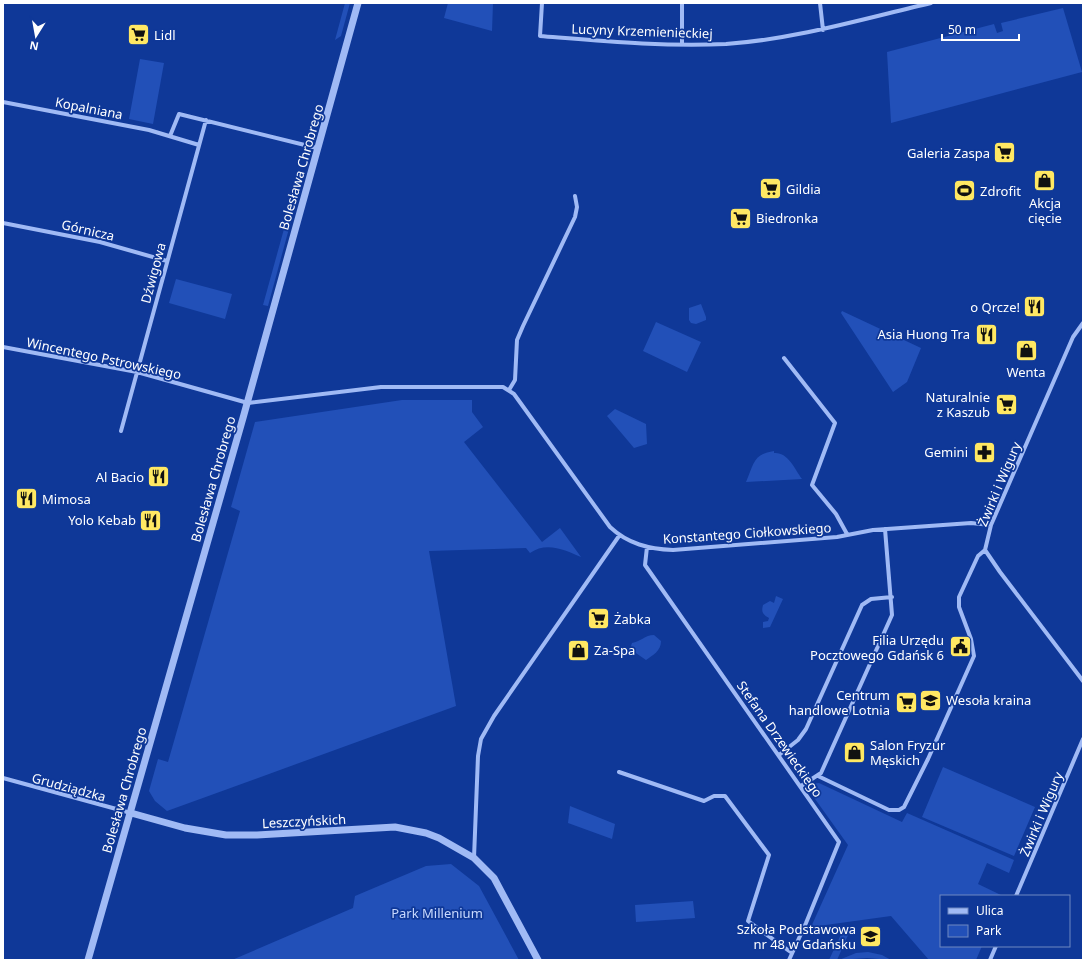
<svg xmlns="http://www.w3.org/2000/svg" width="1086" height="963" font-family="'Noto Sans',sans-serif">
  <style>
    .green { fill: #2250b8 }
    .lines { fill: none; stroke-linecap: round; stroke-linejoin: round }
    .minor { stroke: #a0baf5; stroke-width: 4 }
    .tertiary { stroke: #a0baf5; stroke-width: 7 }
    .labels { text-anchor: middle; dominant-baseline: central; stroke-width: 3.5; stroke-linejoin: round; paint-order: stroke }
    .street-label { font-size: 13px; fill: #fff; stroke: #0f3898 }
    .poi-label { font-size: 13px; fill: #fff; stroke: #0f3898; text-anchor: end }
    .park-label { font-size: 13px; fill: #c8d9fe; stroke: #0f3898 }
  </style>
  <rect width="100%" height="100%" fill="#0f3898"/>
  <path class="green" d="M345 3H350L341 36 335 40Z
    M448 3H493L492 31 444 18Z
    M1063 8 1082 72 891 123 887 52 994 24 997 33 1003 31 1001 23Z
    M140 59 164 63 153 124 129 119Z
    M300 171 304 173 268 306 263 305Z
    M176 279 232 294 225 319 169 303Z
    M701 304 706 317V320L696 324 691 323 689 320V308Z
    M842 311 921 348 907 382 893 392 841 313Z
    M656 322 701 342 687 372 643 351Z
    M402 400H472V412L483 427 464 442 542 542 560 528 581 557C566 550 546 541 530 553L526 548 429 551 456 706 167 811 155 801 149 791 158 759 168 762 240 511 231 507 255 422Z
    M615 409 646 424 647 444 634 448 607 416Z
    M774 451V453C788 452 794 468 802 479L746 482C754 464 753 454 774 451Z
    M776 596 783 599 770 627 763 628V622L768 621 769 618C763 615 761 612 763 605L770 601 774 603Z
    M654 635 661 641C661 651 653 655 646 660L630 649 632 643C640 642 645 635 654 635Z
    M943 767 1035 807 1014 856 922 817Z
    M819 783 902 822 907 813 1014 860 1009 873 987 863 978 884 1003 896H941V946H982L976 960H929L891 916 811 927 848 845 810 792 811 784Z
    M570 806 615 824 612 839 568 823Z
    M451 864 479 886 519 960H232L353 908 355 896 426 866Z
    M693 901 695 918 636 922 635 905Z
    M843 930 849 933 837 960H829Z
    M868 952 882 955 891 960 867 958 839 960 856 953Z"/>
  <g class="lines">
    <path class="minor" d="M542 3 540 36C602 41 664 47 726 44 796 39 863 19 931 3
      M682 3V44
      M820 3 823 30
      M3 102 149 130 199 145
      M170 136 179 114 317 148
      M3 223 100 242 167 261
      M1083 323 1073 337 991 525 985 550 1000 572 1083 681
      M3 347 137 372 248 403 381 387H503L514 394 610 527C628 544 649 549 673 550L837 537 873 530 971 523 991 525
      M784 358 835 423 812 485 836 514 847 534
      M509 390 515 380 517 340 523 326 575 217 577 207 575 196
      M121 431 206 120
      M647 547 645 565 839 842 806 923 789 960
      M779 755 798 740 806 729 862 605 871 599 892 597
      M619 772 704 801 714 796H725L769 855 748 921 792 953
      M818 776 889 810H899L904 807 928 759 974 656 971 639 959 607V597L978 556 985 550
      M3 778 131 813
      M801 786 821 773 892 615 885 529
      M474 858 478 756 481 739 494 716 619 536
      M1016 896 1083 739
      M990 960 996 946"/>
    <path class="tertiary" d="M131 813 185 828 226 835H257L395 827 426 833 439 838 474 858 494 878 538 960
      M88 960 243 418 358 3"/>
  </g>
  <defs>
    <symbol id="supermarket-square" viewBox="-11 -11 22 22"><rect x="-9" y="-9" width="18" height="18" rx="4" fill="#ffe863" stroke="#0f3898"/><path d="M-6-5.5h2.5l.6 2H6L4.5 2H-2.5L-4.4-4H-6ZM-1.5 3.2a1.3 1.3 0 1 0 .1 0ZM3 3.2a1.3 1.3 0 1 0 .1 0Z" fill="#111"/></symbol>
    <symbol id="shop-square" viewBox="-11 -11 22 22"><rect x="-9" y="-9" width="18" height="18" rx="4" fill="#ffe863" stroke="#0f3898"/><path d="M-5-2.5h2.3a2.7 3.5 0 0 1 5.4 0H5L5.5 6h-11ZM-1.5-2.5h3a1.5 2.3 0 0 0-3 0Z" fill="#111"/></symbol>
    <symbol id="stadium-square" viewBox="-11 -11 22 22"><rect x="-9" y="-9" width="18" height="18" rx="4" fill="#ffe863" stroke="#0f3898"/><path d="M0-5a6.5 5 0 1 0 0 10a6.5 5 0 1 0 0-10ZM-3.5-1.8h7v3.6h-7Z" fill="#111"/></symbol>
    <symbol id="restaurant-square" viewBox="-11 -11 22 22"><rect x="-9" y="-9" width="18" height="18" rx="4" fill="#ffe863" stroke="#0f3898"/><path d="M-5-6h1v4h1v-4h1v4h1v-4h1v5L-1.5 .5V6h-2V.5L-5-1ZM5-6V6H3V1.5H1.5Q1.5-4 5-6Z" fill="#111"/></symbol>
    <symbol id="pharmacy-square" viewBox="-11 -11 22 22"><rect x="-9" y="-9" width="18" height="18" rx="4" fill="#ffe863" stroke="#0f3898"/><path d="M-2-6h4v4h4v4h-4v4h-4v-4h-4v-4h4Z" fill="#111"/></symbol>
    <symbol id="civic-square" viewBox="-11 -11 22 22"><rect x="-9" y="-9" width="18" height="18" rx="4" fill="#ffe863" stroke="#0f3898"/><path d="M-.6-6.5H3V-4.5H.6V-3L4-1V1h2V6H-6V1h2V-1L-.6-3ZM-1.2 2.5V6h2.4V2.5Z" fill="#111"/></symbol>
    <symbol id="school-square" viewBox="-11 -11 22 22"><rect x="-9" y="-9" width="18" height="18" rx="4" fill="#ffe863" stroke="#0f3898"/><path d="M0-5L7-2L0 1L-7-2ZM-4 1L0 2.5L4 1V4Q0 6-4 4Z" fill="#111"/></symbol>
  </defs>
  <g fill-rule="evenodd">
    <use href="#supermarket-square" x="126" y="22" width="25" height="25"/>
    <use href="#supermarket-square" x="992" y="140" width="25" height="25"/>
    <use href="#shop-square" x="1032" y="168" width="25" height="25"/>
    <use href="#supermarket-square" x="758" y="176" width="25" height="25"/>
    <use href="#stadium-square" x="952" y="178" width="25" height="25"/>
    <use href="#supermarket-square" x="728" y="206" width="25" height="25"/>
    <use href="#restaurant-square" x="1022" y="294" width="25" height="25"/>
    <use href="#restaurant-square" x="974" y="322" width="25" height="25"/>
    <use href="#shop-square" x="1014" y="338" width="25" height="25"/>
    <use href="#supermarket-square" x="994" y="392" width="25" height="25"/>
    <use href="#pharmacy-square" x="972" y="440" width="25" height="25"/>
    <use href="#restaurant-square" x="146" y="464" width="25" height="25"/>
    <use href="#restaurant-square" x="14" y="486" width="25" height="25"/>
    <use href="#restaurant-square" x="138" y="508" width="25" height="25"/>
    <use href="#supermarket-square" x="586" y="606" width="25" height="25"/>
    <use href="#civic-square" x="948" y="634" width="25" height="25"/>
    <use href="#shop-square" x="566" y="638" width="25" height="25"/>
    <use href="#school-square" x="918" y="688" width="25" height="25"/>
    <use href="#supermarket-square" x="894" y="690" width="25" height="25"/>
    <use href="#shop-square" x="842" y="740" width="25" height="25"/>
    <use href="#school-square" x="858" y="924" width="25" height="25"/>
  </g>
  <g class="labels">
    <g class="street-label">
      <text transform="translate(642 31) rotate(2)">Lucyny Krzemienieckiej</text>
      <text transform="translate(89 108) rotate(11)">Kopalniana</text>
      <text transform="translate(301 167) rotate(-74)">Bolesława Chrobrego</text>
      <text transform="translate(88 230) rotate(13)">Górnicza</text>
      <text transform="translate(153 273) rotate(-75)">Dźwigowa</text>
      <text transform="translate(104 358) rotate(12)">Wincentego Pstrowskiego</text>
      <text transform="translate(213 479) rotate(-74)">Bolesława Chrobrego</text>
      <text transform="translate(999 484) rotate(-67)">Żwirki i Wigury</text>
      <text transform="translate(747 533) rotate(-4)">Konstantego Ciołkowskiego</text>
      <text transform="translate(780 739) rotate(55)">Stefana Drzewieckiego</text>
      <text transform="translate(69 787) rotate(15)">Grudziądzka</text>
      <text transform="translate(124 790) rotate(-74)">Bolesława Chrobrego</text>
      <text transform="translate(1041 814) rotate(-67)">Żwirki i Wigury</text>
      <text transform="translate(304 821) rotate(-3)">Leszczyńskich</text>
    </g>
    <g class="poi-label">
      <text x="154" y="35" text-anchor="start">Lidl</text>
      <text x="990" y="153">Galeria Zaspa</text>
      <text x="786" y="189" text-anchor="start">Gildia</text>
      <text x="980" y="191" text-anchor="start">Zdrofit</text>
      <text x="1045" y="203" text-anchor="middle">Akcja<tspan x="1045" dy="15">cięcie</tspan></text>
      <text x="756" y="218" text-anchor="start">Biedronka</text>
      <text x="1020" y="307">o Qrcze!</text>
      <text x="970" y="334">Asia Huong Tra</text>
      <text x="1026" y="372" text-anchor="middle">Wenta</text>
      <text x="990" y="397">Naturalnie<tspan x="990" dy="15">z Kaszub</tspan></text>
      <text x="968" y="452">Gemini</text>
      <text x="144" y="477">Al Bacio</text>
      <text x="42" y="499" text-anchor="start">Mimosa</text>
      <text x="136" y="520">Yolo Kebab</text>
      <text x="614" y="619" text-anchor="start">Żabka</text>
      <text x="944" y="640">Filia Urzędu<tspan x="944" dy="15">Pocztowego Gdańsk 6</tspan></text>
      <text x="594" y="650" text-anchor="start">Za-Spa</text>
      <text x="890" y="695">Centrum<tspan x="890" dy="15">handlowe Lotnia</tspan></text>
      <text x="946" y="700" text-anchor="start">Wesoła kraina</text>
      <text x="870" y="745" text-anchor="start">Salon Fryzur<tspan x="870" dy="15">Męskich</tspan></text>
      <text x="856" y="929">Szkoła Podstawowa<tspan x="856" dy="15">nr 48 w Gdańsku</tspan></text>
    </g>
    <g class="park-label">
      <text x="437" y="913">Park Millenium</text>
    </g>
  </g>
  <rect width="1086" height="963" fill="none" stroke="#ffffff" stroke-width="8"/>
  <rect x="940" y="895" width="130" height="52" fill="#0f3898" stroke="#6f88c1"/>
  <rect x="948" y="908" width="20" height="6" fill="#a0baf5" stroke="#6f88c1"/>
  <text x="976" y="915" font-size="12" fill="#ffffff">Ulica</text>
  <rect x="948" y="925" width="20" height="12" fill="#2250b8" stroke="#6f88c1"/>
  <text x="976" y="935" font-size="12" fill="#ffffff">Park</text>
  <g transform="translate(36 36) rotate(191)" stroke="#0f3898" stroke-width="3" paint-order="stroke">
  <path d="M0-3L7 15L0 10L-7 15Z" fill="#ffffff"/>
  <text y="-6" font-size="11" font-weight="bold" text-anchor="middle" fill="#ffffff">N</text>
  </g>
  <path d="M942 34v6h77v-6" fill="none" stroke="#ffffff" stroke-width="2"/>
  <text x="948" y="34" font-size="12" fill="#ffffff" stroke="#0f3898" stroke-width="3" paint-order="stroke">50 m</text>
</svg>
